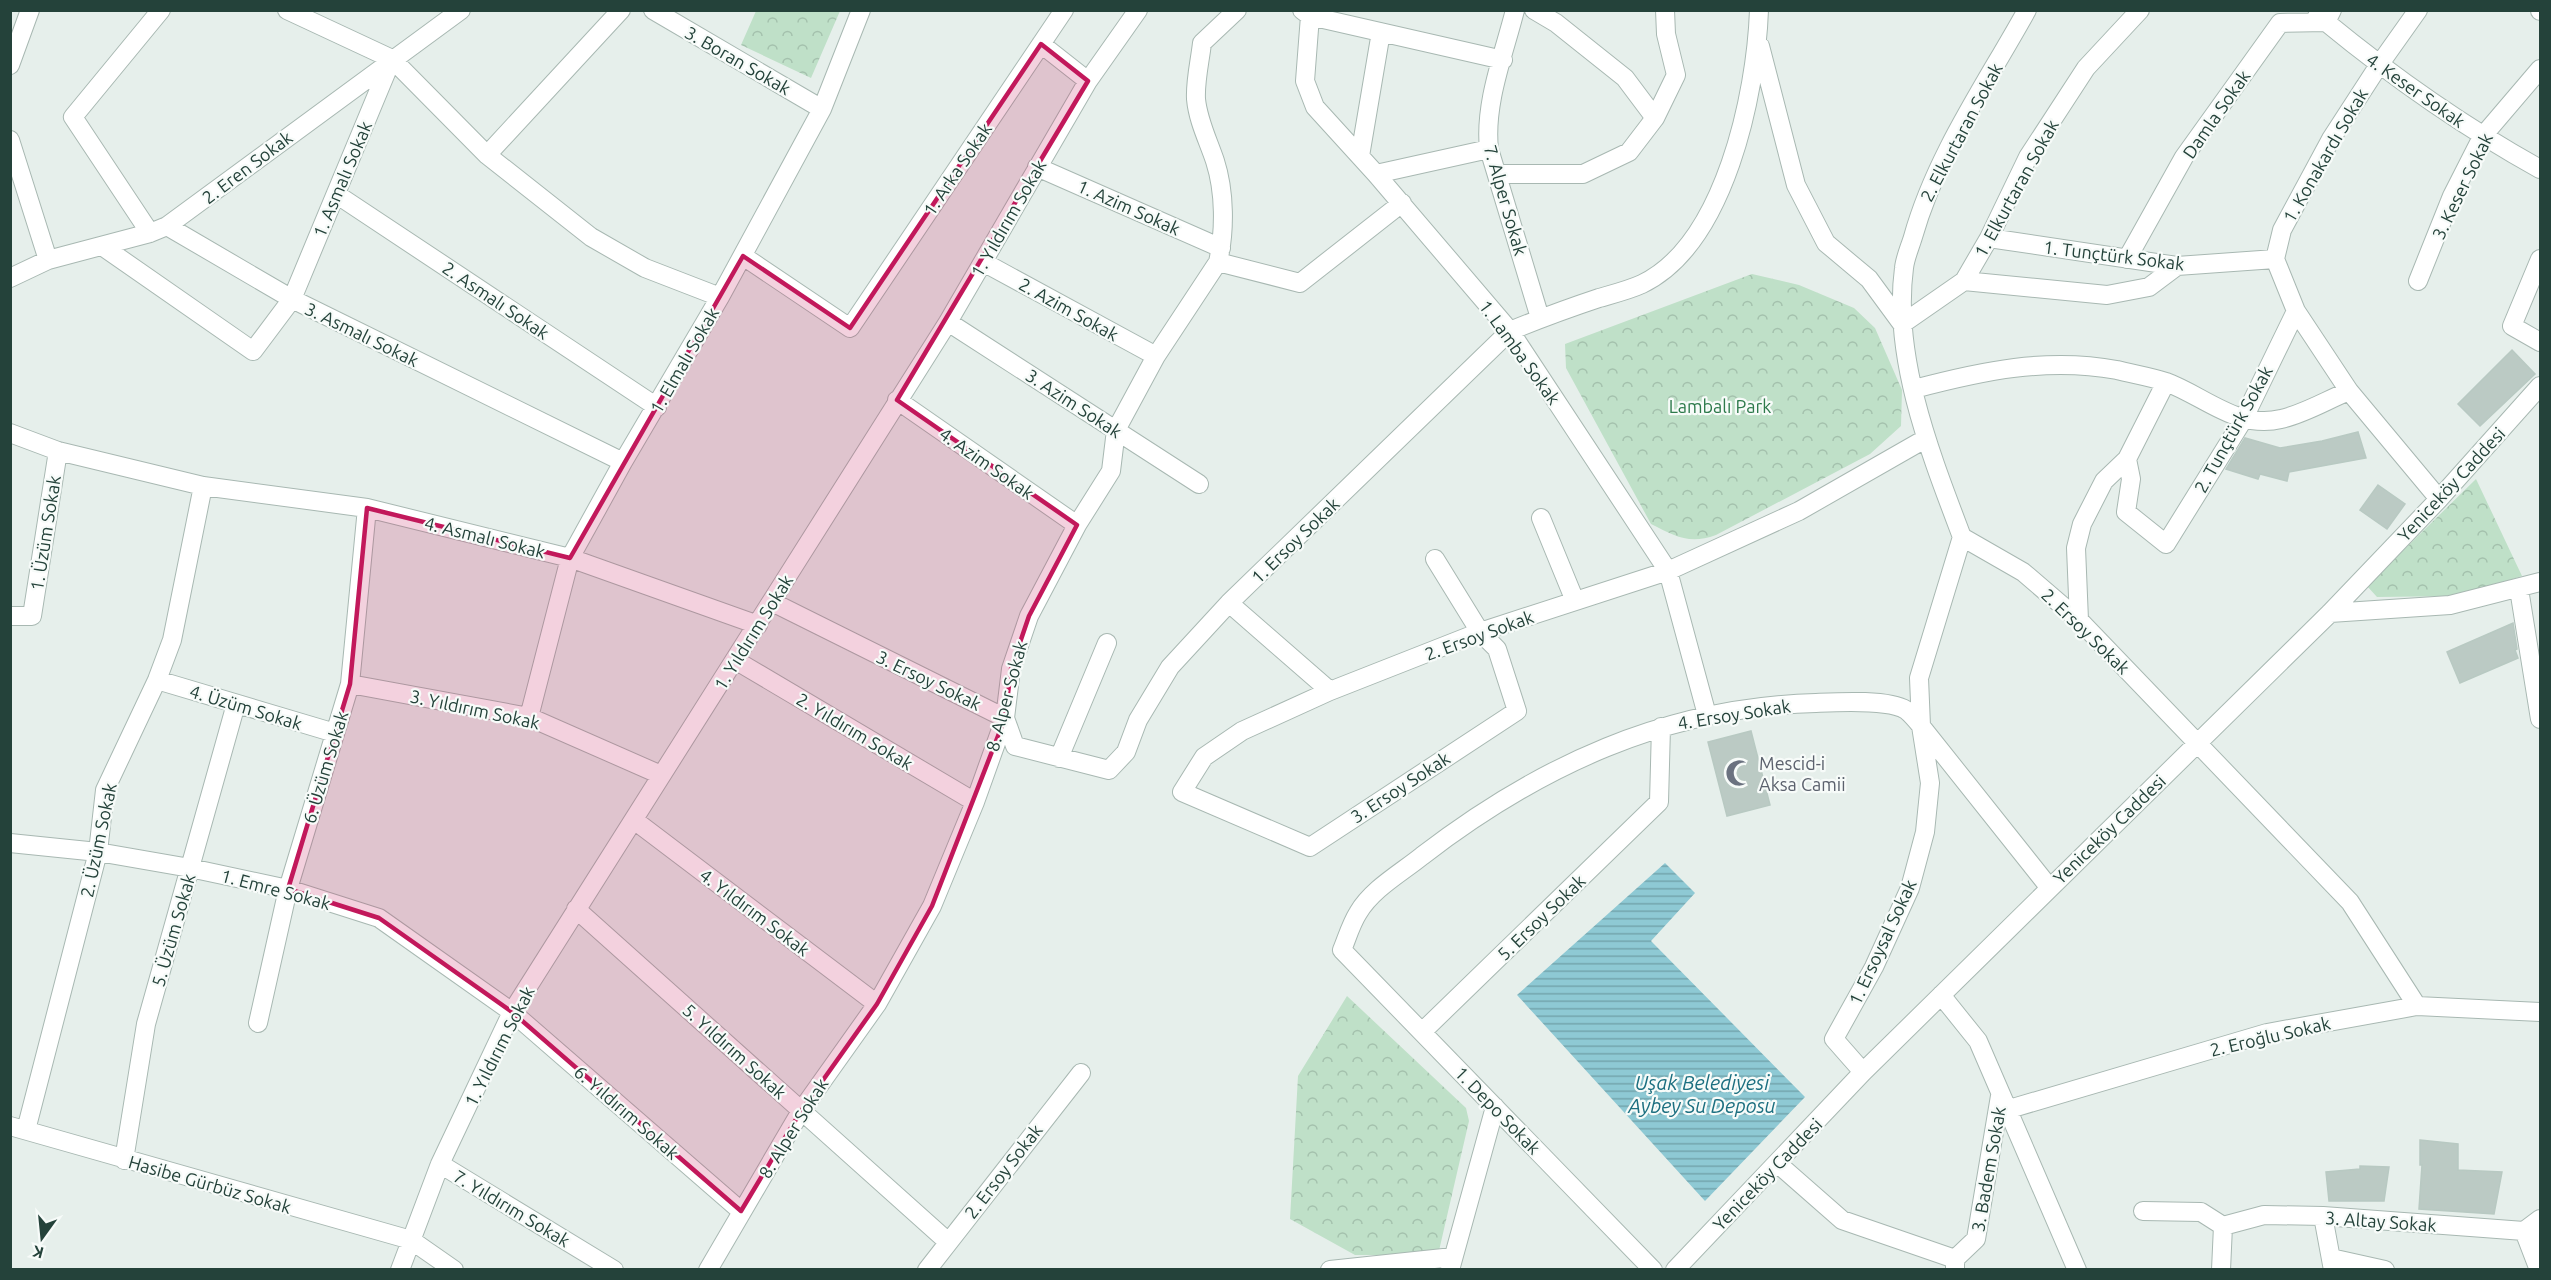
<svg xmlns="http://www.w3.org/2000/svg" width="2551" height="1280" font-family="Ubuntu,sans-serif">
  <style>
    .park { fill: url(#park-crowns) }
    .water { fill: url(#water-rules) }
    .building { fill: #bbcac4; stroke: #b8c9c2; stroke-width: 1.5 }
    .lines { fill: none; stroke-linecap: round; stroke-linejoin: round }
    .minor-casing { stroke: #a8b8b2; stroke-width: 20 }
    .minor { stroke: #fff; stroke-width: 18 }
    .marked { fill: #c2185b; fill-opacity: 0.2; stroke: #c2185b; stroke-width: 4.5; stroke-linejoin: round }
    .labels { text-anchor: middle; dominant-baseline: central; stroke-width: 4.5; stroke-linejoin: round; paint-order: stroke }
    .street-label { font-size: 18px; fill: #24423a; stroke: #f7fbf9 }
    .park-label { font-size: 18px; fill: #2d7a4b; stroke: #f7fbf9 }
    .worship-label { font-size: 18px; fill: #5b616d; stroke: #f7fbf9; text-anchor: start }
    .water-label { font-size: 20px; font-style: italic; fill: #1c6f80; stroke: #f7fbf9 }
  </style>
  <defs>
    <pattern id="park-crowns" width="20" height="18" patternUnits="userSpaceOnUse" patternTransform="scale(1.5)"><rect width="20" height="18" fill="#bfe0c8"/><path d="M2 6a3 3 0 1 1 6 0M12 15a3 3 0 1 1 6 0" fill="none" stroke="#a4c1ad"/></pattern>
    <pattern id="water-rules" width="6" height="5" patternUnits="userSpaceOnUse" patternTransform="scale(1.5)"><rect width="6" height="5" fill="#8ec9d4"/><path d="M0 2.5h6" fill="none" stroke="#74a5ad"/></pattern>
  </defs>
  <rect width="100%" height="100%" fill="#e6efeb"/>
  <path class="park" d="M756 11H840L811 78 741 45Z
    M1752 274 1799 285 1854 308 1875 328 1902 390 1901 426 1870 454 1716 535C1689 545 1675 536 1651 524L1566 368 1565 344Z
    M2476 479 2522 576 2460 596 2377 597 2367 586Z
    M1347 996 1466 1108 1469 1121 1438 1255H1355L1290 1219 1298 1076Z"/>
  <path class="water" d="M1665 863 1695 893 1651 941 1805 1097 1705 1201 1517 995Z"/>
  <path class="building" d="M2512 350 2535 374 2480 426 2458 404Z
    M2358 432 2366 458 2289 472 2287 481 2260 474 2258 479 2226 469 2245 438 2280 448 2322 441Z
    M2378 485 2405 504 2387 529 2360 510Z
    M2513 623 2517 649 2515 650 2518 658 2460 683 2447 652Z
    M1751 731 1770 805 1727 816 1708 742Z
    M2420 1140 2458 1144V1170L2502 1172 2494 1214 2419 1209 2422 1165H2420Z
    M2360 1166 2389 1167 2384 1201H2329L2326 1172 2360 1169Z"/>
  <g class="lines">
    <defs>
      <path id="minor" d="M287 10 392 59 487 155 591 237 645 268 720 297
        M653 10 822 109
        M1302 10 1310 16 1503 60
        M1515 10C1504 54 1484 103 1489 149L1540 318
        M1534 10 1556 23 1625 78 1655 118 1676 75 1666 34 1665 10
        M2540 10V11
        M1310 16 1305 81 1315 107 1376 174 1510 331 1668 571 1707 715
        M2316 18 2326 22C2393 77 2464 127 2540 169
        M1041 44 1088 81
        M1760 46 1796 185 1826 243 1869 279 1902 324 1964 281 1989 238 2028 157 2086 68 2140 10
        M10 65 30 10
        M10 140 48 260
        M487 155 621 10
        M1360 156 1381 32
        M1037 167 1221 248
        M1376 174 1489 149
        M1497 174H1583L1629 152 1655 118
        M336 194 657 407
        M167 226 292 299 391 61
        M150 233 73 117 161 10
        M1989 238 2177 266 2275 259
        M102 246 253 351 292 299 623 462
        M743 256 850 328 1064 10
        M2127 259 2184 157 2280 23 2326 22 2332 10
        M2540 259 2512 326 2540 342
        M983 262 1156 356
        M1218 262 1300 283 1402 203
        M10 278 48 260 150 233 167 226 461 10
        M1964 281 2107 295 2149 287 2177 266
        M2418 281 2452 196 2482 137 2540 69
        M948 322 1199 484
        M1914 389C1982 371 2047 357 2117 370 2133 374 2151 377 2166 382 2204 396 2238 430 2281 419 2304 414 2327 400 2349 391L2439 499
        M2349 391 2296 311 2275 259 2282 230 2331 139 2379 65 2418 10
        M897 400 1077 525
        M10 433 58 451 203 486 367 508 570 558 758 625
        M2127 459 2131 479 2126 512 2166 544 2243 420 2296 311
        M1541 518 1575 601
        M1962 537 2023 572 2079 620 2350 902 2417 1006
        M1962 537C1931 455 1892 358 1904 268 1905 258 1910 247 1913 237 1936 155 1986 84 2027 10
        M1435 559 1480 632 1497 649 1517 711 1310 847 1182 792 1204 757 1242 731 1330 691 1480 632 1668 571 1799 511 1925 439
        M2519 589 2540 719
        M772 602 1005 718 1015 746 1109 770 1126 752 1138 720 1170 667 1229 603 1510 331C1539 319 1569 308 1599 298 1613 294 1629 290 1642 284 1725 244 1756 94 1759 10
        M1229 603 1330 691
        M2330 613 2450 605 2540 582
        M10 616H32L58 451
        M2079 620 2076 548 2082 524 2104 481 2127 459 2166 382
        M735 660 975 802
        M157 680 335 733
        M350 684 529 717 661 775
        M529 717 570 558 623 462 720 297 822 109 861 10
        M1059 758 1107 643
        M634 820 877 1004
        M10 843 98 852 190 868 288 889 379 918 512 1012 741 1211
        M576 909 947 1241
        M1941 995 1978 1041 2077 1270
        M258 1023 288 889 350 684 367 508
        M1422 1032 1659 802 1661 727
        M1863 1072 1834 1039 1874 967 1910 888 1925 832 1930 783 1921 726 1919 678 1962 537
        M2006 1110 2267 1033 2417 1006 2540 1012
        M10 1126 411 1240 454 1270
        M26 1130 98 852 105 790 157 680 172 640 203 486
        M124 1160 146 1024 236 704
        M1777 1163 1842 1220 1955 1259
        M440 1164 614 1270
        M2143 1211 2201 1212 2223 1226
        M2323 1216 2333 1270
        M2223 1226 2264 1215 2323 1216 2524 1231 2540 1236
        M2331 1258 2385 1270
        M400 1270 440 1164 512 1012 948 322 1088 81 1138 10
        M708 1270 801 1111 877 1004 932 906 975 802 1005 718 1011 669 1029 616 1077 525 1111 471 1116 430 1156 356 1218 262C1225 231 1225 192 1215 161 1208 140 1198 121 1196 99 1195 81 1200 61 1202 43L1237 10
        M927 1270 1081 1073
        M1330 1270 1453 1257
        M1450 1270 1495 1107
        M1653 1270 1342 950C1347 938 1351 924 1358 913 1372 889 1401 873 1422 856 1539 766 1666 707 1816 703 1838 702 1888 699 1906 710 1911 714 1917 721 1921 726L2049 887
        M1675 1270 1863 1072 2330 613 2439 499 2540 386
        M1955 1270V1259L1976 1239 2000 1096
        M2221 1270 2223 1226
        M2539 1270 2524 1231 2540 1219"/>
    </defs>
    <use href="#minor" class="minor-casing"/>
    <use href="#minor" class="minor"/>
  </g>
  <path class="marked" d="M1041 44 1088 81 897 400 1077 525 1029 616 1011 669 1005 718 932 906 877 1004 801 1111 741 1211 512 1012 379 918 288 889 350 684 367 508 570 558 743 256 850 328Z"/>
  <defs>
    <symbol id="mosque-bare" viewBox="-9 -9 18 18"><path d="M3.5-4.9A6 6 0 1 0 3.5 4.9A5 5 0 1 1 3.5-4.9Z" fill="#6b7280" stroke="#f7fbf9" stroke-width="2.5" paint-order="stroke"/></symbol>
  </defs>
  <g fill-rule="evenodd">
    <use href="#mosque-bare" x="1720" y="754" width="38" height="38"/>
  </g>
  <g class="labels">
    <g class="street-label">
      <text transform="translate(738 60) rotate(30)">3. Boran Sokak</text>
      <text transform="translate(2416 90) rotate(35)">4. Keser Sokak</text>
      <text transform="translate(2216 114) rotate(-55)">Damla Sokak</text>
      <text transform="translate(1961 132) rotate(-62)">2. Elkurtaran Sokak</text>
      <text transform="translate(2325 155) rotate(-60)">1. Konakardı Sokak</text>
      <text transform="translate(247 167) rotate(-37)">2. Eren Sokak</text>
      <text transform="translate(957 169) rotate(-56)">1. Arka Sokak</text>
      <text transform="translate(342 179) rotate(-67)">1. Asmalı Sokak</text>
      <text transform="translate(2462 186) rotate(-64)">3. Keser Sokak</text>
      <text transform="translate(2016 188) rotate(-61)">1. Elkurtaran Sokak</text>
      <text transform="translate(1506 200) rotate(74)">7. Alper Sokak</text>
      <text transform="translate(1129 207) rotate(24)">1. Azim Sokak</text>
      <text transform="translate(1008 218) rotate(-60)">1. Yıldırım Sokak</text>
      <text transform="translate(2114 255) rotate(7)">1. Tunçtürk Sokak</text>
      <text transform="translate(496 300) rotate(34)">2. Asmalı Sokak</text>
      <text transform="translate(1069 309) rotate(29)">2. Azim Sokak</text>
      <text transform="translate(362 334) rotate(26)">3. Asmalı Sokak</text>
      <text transform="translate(1520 352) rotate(54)">1. Lamba Sokak</text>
      <text transform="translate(684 360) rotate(-60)">1. Elmalı Sokak</text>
      <text transform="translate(1074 403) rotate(33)">3. Azim Sokak</text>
      <text transform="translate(2233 429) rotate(-61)">2. Tunçtürk Sokak</text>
      <text transform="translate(987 463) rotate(35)">4. Azim Sokak</text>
      <text transform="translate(2451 484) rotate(-47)">Yeniceköy Caddesi</text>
      <text transform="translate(45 533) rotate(-81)">1. Üzüm Sokak</text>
      <text transform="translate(485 537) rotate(14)">4. Asmalı Sokak</text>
      <text transform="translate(1295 540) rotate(-44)">1. Ersoy Sokak</text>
      <text transform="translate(2086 631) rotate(44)">2. Ersoy Sokak</text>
      <text transform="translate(753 632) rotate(-58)">1. Yıldırım Sokak</text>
      <text transform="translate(1479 635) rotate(-20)">2. Ersoy Sokak</text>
      <text transform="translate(929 680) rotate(26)">3. Ersoy Sokak</text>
      <text transform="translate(1006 696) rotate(-75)">8. Alper Sokak</text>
      <text transform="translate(246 707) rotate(17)">4. Üzüm Sokak</text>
      <text transform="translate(475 709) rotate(12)">3. Yıldırım Sokak</text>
      <text transform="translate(1734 714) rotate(-9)">4. Ersoy Sokak</text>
      <text transform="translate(855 731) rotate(31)">2. Yıldırım Sokak</text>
      <text transform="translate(325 767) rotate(-73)">6. Üzüm Sokak</text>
      <text transform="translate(1400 787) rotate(-33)">3. Ersoy Sokak</text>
      <text transform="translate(2109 829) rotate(-44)">Yeniceköy Caddesi</text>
      <text transform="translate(98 840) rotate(-78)">2. Üzüm Sokak</text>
      <text transform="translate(276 889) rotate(15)">1. Emre Sokak</text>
      <text transform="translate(755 912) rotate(37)">4. Yıldırım Sokak</text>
      <text transform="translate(1541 917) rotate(-44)">5. Ersoy Sokak</text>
      <text transform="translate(173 930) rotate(-74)">5. Üzüm Sokak</text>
      <text transform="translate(1882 942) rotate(-65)">1. Ersoysal Sokak</text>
      <text transform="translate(2270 1036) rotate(-13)">2. Eroğlu Sokak</text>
      <text transform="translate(499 1046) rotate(-63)">1. Yıldırım Sokak</text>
      <text transform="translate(735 1051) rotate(42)">5. Yıldırım Sokak</text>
      <text transform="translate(1498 1110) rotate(46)">1. Depo Sokak</text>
      <text transform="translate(627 1112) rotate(41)">6. Yıldırım Sokak</text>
      <text transform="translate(793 1128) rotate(-58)">8. Alper Sokak</text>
      <text transform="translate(1988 1169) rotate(-80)">3. Badem Sokak</text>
      <text transform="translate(1003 1171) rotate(-52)">2. Ersoy Sokak</text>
      <text transform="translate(1767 1174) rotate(-46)">Yeniceköy Caddesi</text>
      <text transform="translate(210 1184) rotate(16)">Hasibe Gürbüz Sokak</text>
      <text transform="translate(512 1208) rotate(31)">7. Yıldırım Sokak</text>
      <text transform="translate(2381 1221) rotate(4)">3. Altay Sokak</text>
    </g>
    <g class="park-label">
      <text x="1720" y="406">Lambalı Park</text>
    </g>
    <g class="worship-label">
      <text x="1759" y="763">Mescid-i<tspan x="1759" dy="21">Aksa Camii</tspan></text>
    </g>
    <g class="water-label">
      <text x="1702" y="1082">Uşak Belediyesi<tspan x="1702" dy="23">Aybey Su Deposu</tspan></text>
    </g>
  </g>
  <rect width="2551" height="1280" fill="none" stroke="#24423a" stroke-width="24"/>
  <g transform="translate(42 1238) rotate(195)" stroke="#f7fbf9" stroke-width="4.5" paint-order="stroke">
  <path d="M0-4.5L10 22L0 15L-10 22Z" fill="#24423a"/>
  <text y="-9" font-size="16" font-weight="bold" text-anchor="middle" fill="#24423a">K</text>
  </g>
</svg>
